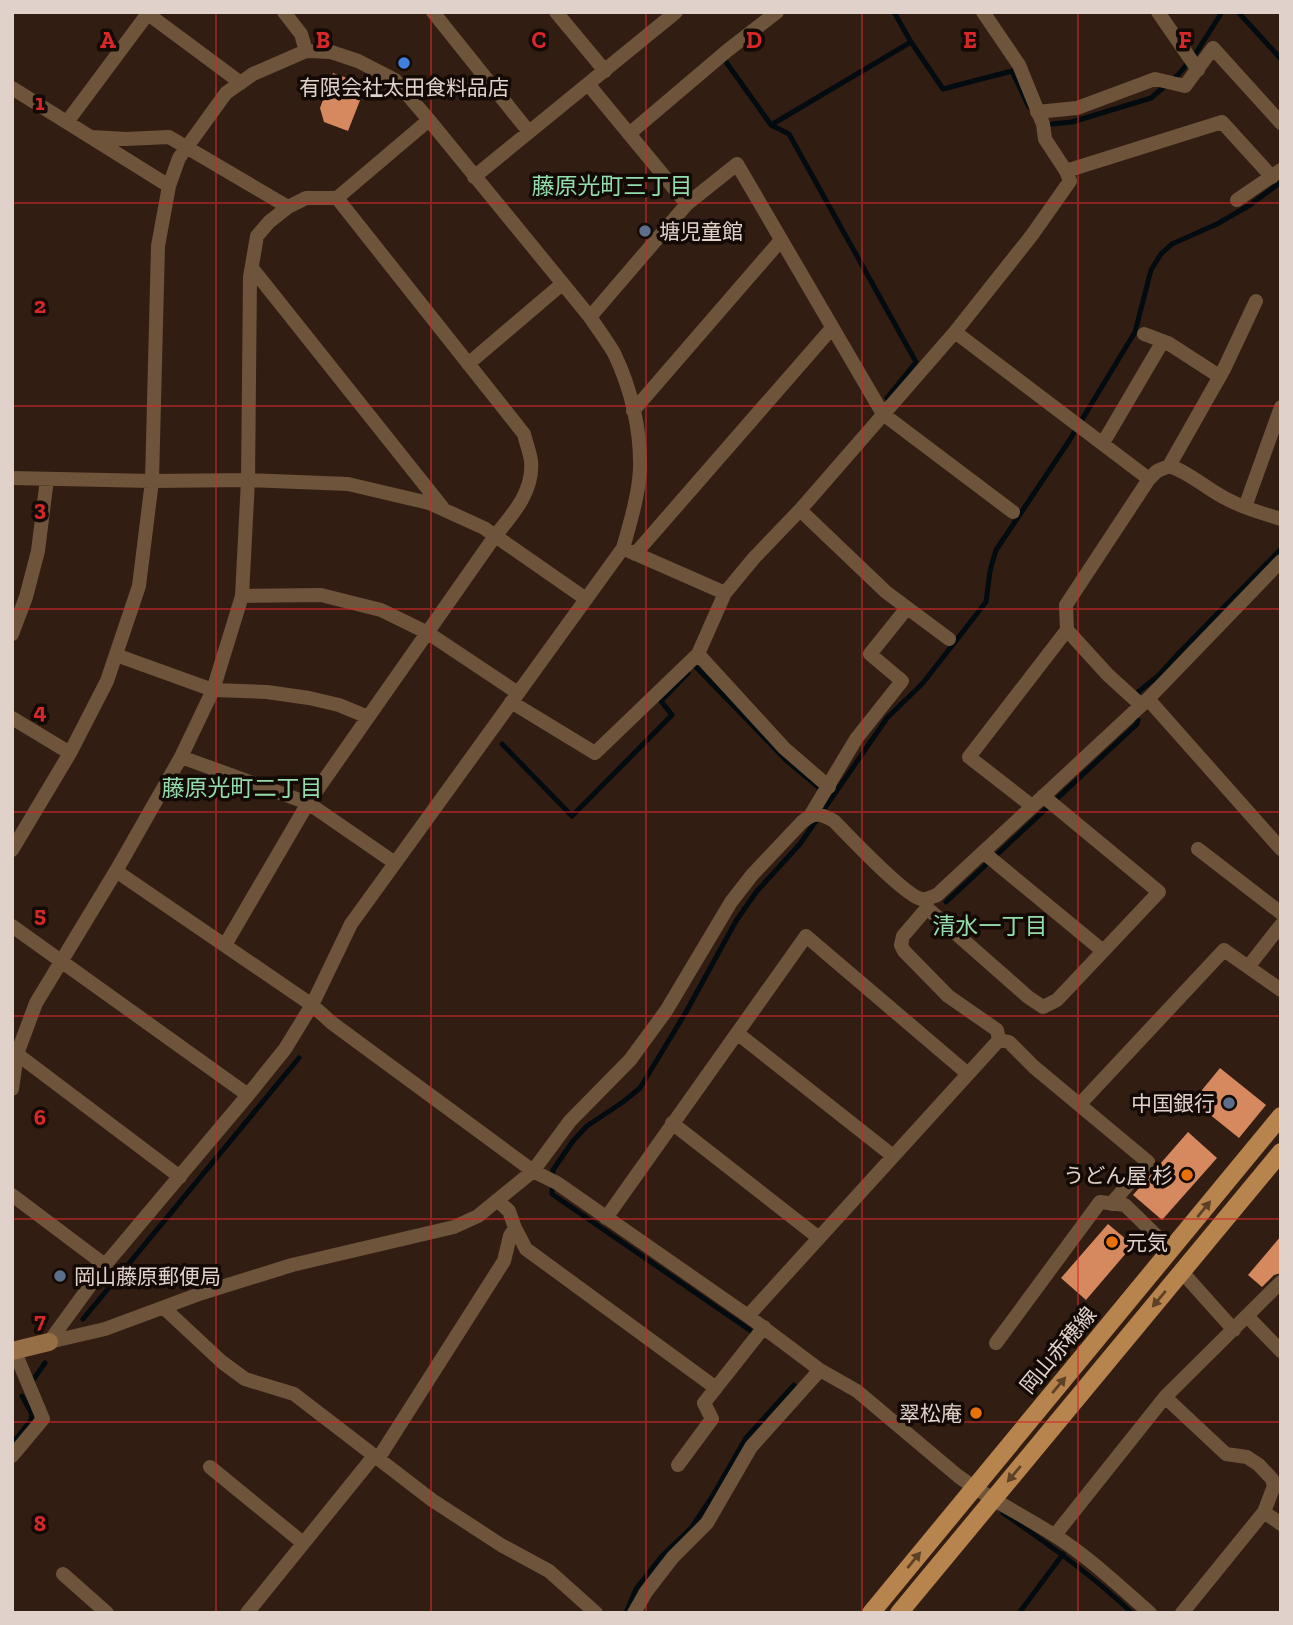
<svg xmlns="http://www.w3.org/2000/svg" width="1293" height="1625" font-family="'Zilla Slab','Noto Sans JP',serif">
  <style>
    .lines { fill: none; stroke-linecap: round; stroke-linejoin: round }
    .stream { stroke: #010b10; stroke-width: 5 }
    .building { fill: #d6885e }
    .street { stroke: #6d543b; stroke-width: 14 }
    .secondary { stroke: #976f46; stroke-width: 18 }
    .primary { stroke: #b7844d; stroke-width: 18 }
    .oneway { fill: #5d4126 }
    .grid { fill: none; stroke: #d62828; stroke-width: 2; stroke-opacity: 0.55 }
    .shop-dot { fill: #3f7fe0; stroke: #130a06; stroke-width: 2.5 }
    .service-dot { fill: #5c6f8a; stroke: #130a06; stroke-width: 2.5 }
    .food-dot { fill: #e8710a; stroke: #130a06; stroke-width: 2.5 }
    .labels { text-anchor: middle; dominant-baseline: central; stroke-width: 7; stroke-linejoin: round; paint-order: stroke }
    .poi-label { font-size: 21px; fill: #e0d2ca; stroke: #130a06; text-anchor: start }
    .street-label { font-size: 21px; fill: #e0d2ca; stroke: #130a06 }
    .neighbourhood-label { font-size: 23px; fill: #93dcac; stroke: #130a06 }
    .grid-label { font-size: 23px; text-anchor: middle; font-weight: bold; fill: #d62828; stroke: #130a06; stroke-width: 7; stroke-linejoin: round; paint-order: stroke }
  </style>
  <rect width="100%" height="100%" fill="#321d12"/>
  <g class="lines">
    <path class="stream" d="M894 12 911 42
      M1238 12 1281 59
      M724 59 771 125 911 42 943 89 1012 71 1029 107
      M1052 124 1072 122 1151 98 1178 75 1196 53 1222 12
      M771 125 789 134 916 362 887 398
      M696 663 695 666 786 760 823 791
      M1138 694V692L1158 676 1179 653 1281 549
      M502 744 572 816 672 715 661 701 688 673
      M946 902 1137 724 1138 720
      M83 1319 299 1058
      M751 1331 552 1194 553 1170 573 1141 587 1126 623 1102 640 1088 686 1012 736 921 757 891 800 844 887 718 923 683 986 602 990 571 996 550 1069 441 1135 332 1151 270 1161 254 1172 244 1217 224 1250 205 1281 182
      M33 1380 45 1363
      M12 1444 31 1420 32 1414 22 1396
      M1003 1513C1048 1544 1092 1575 1132 1613
      M626 1613 636 1589 661 1557 692 1527 712 1497 746 1438 794 1385
      M1019 1613 1063 1554"/>
  </g>
  <path class="building" d="M333 73 366 85 348 131 324 122 320 108Z
    M1220 1068 1266 1105 1239 1138 1193 1101Z
    M1188 1132 1217 1158 1162 1220 1133 1195Z
    M1108 1224 1133 1245 1086 1300 1061 1278Z
    M1281 1236V1273L1274 1275 1262 1287 1248 1275Z"/>
  <g class="lines">
    <path class="street" d="M284 12 301 34 306 51
      M433 12 529 132
      M556 12 605 71
      M1158 12 1198 70
      M148 14 241 83
      M588 84 687 204
      M12 88 169 186
      M1037 112 1077 108 1155 79 1185 86 1213 48 1281 123
      M67 122 149 12
      M629 134 728 50 777 12
      M92 137 126 139 169 137 288 207
      M1066 171 1222 122 1272 177
      M474 177 676 12
      M1237 200 1281 170
      M252 268 443 508
      M590 317 687 204 737 164 883 414 1013 512
      M955 332 1149 479
      M1144 334 1168 343 1219 376
      M468 364 562 284
      M633 411 781 240
      M1103 443 1163 341
      M1169 466 1224 369 1256 301
      M12 478 152 481 248 480 348 484 429 503 484 528 586 599
      M1245 507 1281 407
      M800 510 886 592 949 639
      M627 550 725 593
      M635 554 832 328
      M242 596 321 595 381 610 428 633 518 693
      M1067 630 1108 675 1141 705
      M12 634 26 597 38 551 47 479
      M116 655 213 690 267 692 309 698 339 705 368 717
      M1148 699 1281 849
      M511 702 595 753 698 654
      M12 718 70 753
      M181 757 308 803 395 863
      M829 787 784 748 698 654 725 593 754 558 800 510 955 332 1032 235 1070 181 1066 171 1045 139 1043 124 1019 65 983 12
      M1032 806 969 757 1067 630 1066 605 1149 479 1157 471 1169 466C1189 472 1204 487 1223 497 1241 507 1261 513 1281 519
      M810 816 856 739 902 681 870 654 907 608
      M1198 849 1281 913
      M12 850 70 753 107 681 139 586 152 481 158 246 169 186 179 158 226 93 253 74 306 51 331 52 358 61 395 80 429 120 590 317C598 329 607 341 614 353 631 388 641 430 640 469 639 493 630 524 623 548L351 924 312 1005 285 1049 248 1095 105 1265 49 1342
      M983 852 1103 951
      M116 871 312 1005 332 1023 533 1171 557 1183 748 1316 820 1370 857 1391 958 1476C988 1498 1022 1515 1054 1535 1089 1557 1119 1586 1150 1613
      M927 908 1028 997 1043 1007 1057 1000 1159 892 1043 796
      M12 926 248 1095
      M225 945 308 803 495 536C513 514 534 491 531 461 530 452 526 443 524 434L337 198
      M1248 967 1281 925
      M737 1033 893 1156
      M999 1040 1009 1042 1034 1067 1148 1162 1111 1204
      M17 1054 180 1177
      M12 1089 17 1054 36 1003 116 871 181 757 213 690 242 596 248 480 250 277 257 236 269 222 288 207 306 198H337L429 120
      M1080 1104 1224 950 1281 990
      M672 1123 819 1238
      M12 1195 105 1265
      M497 1200 509 1211 515 1228 526 1249 716 1388
      M606 1218 806 936 968 1074
      M1182 1272 1234 1330
      M164 1308 222 1362 245 1379 294 1394 432 1500 501 1545 549 1571 596 1613
      M748 1316 999 1040 997 1030 948 996 904 951 901 945 903 936 927 908 926 899
      M1247 1316 1281 1351
      M49 1342 105 1329 202 1293 292 1265 454 1227 478 1216 533 1171 570 1121 630 1060 666 1011 731 902 752 875 802 822C814 812 820 813 834 821 850 837 903 894 921 899 927 900 931 897 937 895L1148 699 1281 561
      M996 1343 1100 1202 1125 1205 1171 1250
      M1165 1397 1226 1454 1247 1457 1259 1465 1272 1479 1274 1486 1264 1512 1182 1613
      M12 1456 43 1419 14 1350
      M378 1459 504 1261 510 1236 515 1228
      M678 1465 712 1419 704 1403 764 1327
      M210 1467 303 1543
      M1264 1512 1281 1524
      M1055 1535 1165 1397 1281 1282
      M63 1574 107 1613
      M247 1613 374 1456
      M634 1613 646 1592 673 1557 707 1523 751 1447 820 1370"/>
    <path class="secondary" d="M12 1351 49 1342"/>
    <path class="primary" d="M871 1613 1281 1116
      M899 1613 1281 1152"/>
  </g>
  <defs><path id="oneway-solid" d="M-6-.8H1V-3.2L6.5 0L1 3.2V.8H-6Z" transform="scale(1.75)"/></defs>
  <g class="oneway">
    <use href="#oneway-solid" transform="translate(1204 1209) rotate(-51)"/>
    <use href="#oneway-solid" transform="translate(1159 1299) rotate(130)"/>
    <use href="#oneway-solid" transform="translate(1059 1385) rotate(-50)"/>
    <use href="#oneway-solid" transform="translate(1014 1474) rotate(130)"/>
    <use href="#oneway-solid" transform="translate(914 1560) rotate(-51)"/>
  </g>
  <path class="grid" d="M216 12V1613M431 12V1613M646 12V1613M862 12V1613M1078 12V1613M12 203H1281M12 406H1281M12 609H1281M12 812H1281M12 1016H1281M12 1219H1281M12 1422H1281"/>
  <circle class="shop-dot" cx="404" cy="63" r="7"/>
  <g class="service-dot">
    <circle cx="645" cy="231" r="7"/>
    <circle cx="1229" cy="1103" r="7"/>
    <circle cx="60" cy="1276" r="7"/>
  </g>
  <g class="food-dot">
    <circle cx="1187" cy="1175" r="7"/>
    <circle cx="1112" cy="1242" r="7"/>
    <circle cx="976" cy="1413" r="7"/>
  </g>
  <g class="labels">
    <g class="poi-label">
      <text x="404" y="87" text-anchor="middle">有限会社太田食料品店</text>
      <text x="659" y="231">塘児童館</text>
      <text x="1215" y="1103" text-anchor="end">中国銀行</text>
      <text x="1173" y="1175" text-anchor="end">うどん屋 杉</text>
      <text x="1126" y="1242">元気</text>
      <text x="74" y="1276">岡山藤原郵便局</text>
      <text x="962" y="1413" text-anchor="end">翠松庵</text>
    </g>
    <g class="street-label">
      <text transform="translate(1058 1350) rotate(-50)">岡山赤穂線</text>
    </g>
    <g class="neighbourhood-label">
      <text x="612" y="186">藤原光町三丁目</text>
      <text x="242" y="788">藤原光町二丁目</text>
      <text x="990" y="926">清水一丁目</text>
    </g>
  </g>
  <g class="grid-label">
    <text x="108" y="48">A</text>
    <text x="323" y="48">B</text>
    <text x="539" y="48">C</text>
    <text x="754" y="48">D</text>
    <text x="970" y="48">E</text>
    <text x="1185" y="48">F</text>
    <text x="40" y="110">1</text>
    <text x="40" y="313">2</text>
    <text x="40" y="516">3</text>
    <text x="40" y="719">4</text>
    <text x="40" y="922">5</text>
    <text x="40" y="1125">6</text>
    <text x="40" y="1328">7</text>
    <text x="40" y="1531">8</text>
  </g>
  <rect width="1293" height="1625" fill="none" stroke="#e0d2ca" stroke-width="28"/>
</svg>
